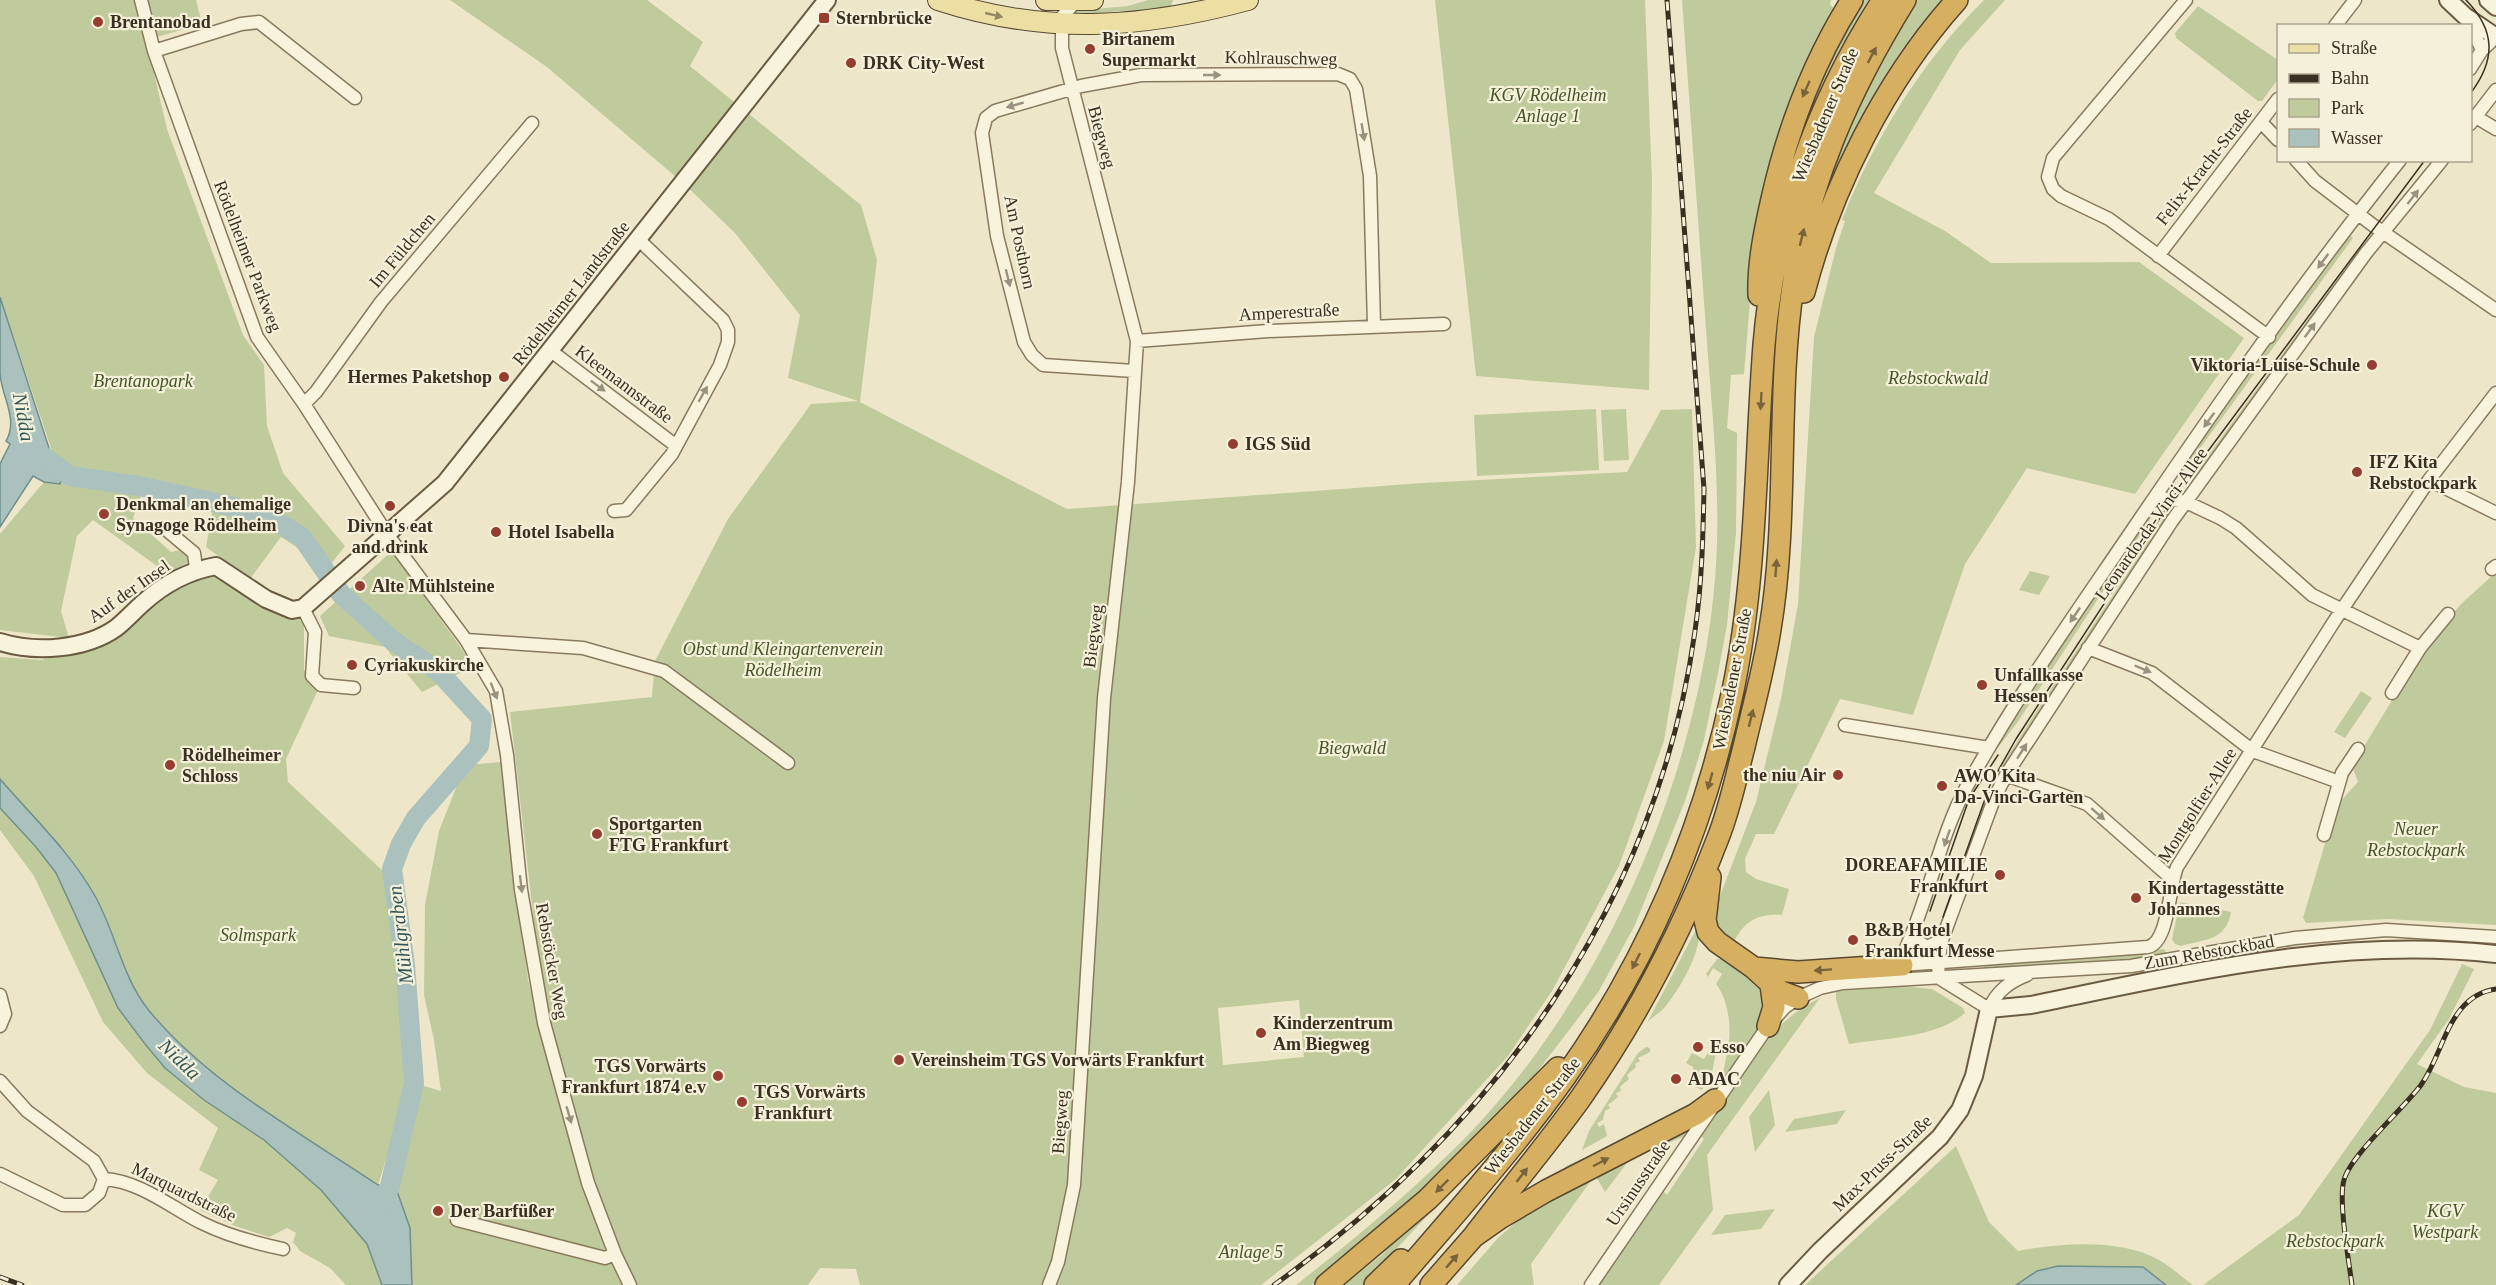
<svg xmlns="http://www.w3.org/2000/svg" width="2496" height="1285" font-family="Georgia,serif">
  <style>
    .green { fill: #c0cb9d; fill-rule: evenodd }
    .water { fill: #aac1bd; stroke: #70908c; stroke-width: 1.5 }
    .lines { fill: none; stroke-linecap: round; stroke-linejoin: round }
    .river { stroke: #aac1bd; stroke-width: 20 }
    .minor-casing { stroke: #897a5f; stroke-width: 15 }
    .secondary-casing { stroke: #6b5b42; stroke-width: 20 }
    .primary-casing { stroke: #574832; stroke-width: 22 }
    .motorway-casing { stroke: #574832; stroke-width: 24 }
    .minor { stroke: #f8f3dc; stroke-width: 12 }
    .secondary { stroke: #f8f3dc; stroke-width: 16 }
    .primary { stroke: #eddfa4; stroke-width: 20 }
    .motorway { stroke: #d6b060; stroke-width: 21 }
    .tram { stroke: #3a3021; stroke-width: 1.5 }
    .rail-casing { stroke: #3a3021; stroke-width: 5 }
    .rail { stroke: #f4f0d9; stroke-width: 3; stroke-dasharray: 9; stroke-linecap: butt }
    .oneway { fill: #948862 }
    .oneway2 { fill: #78633a }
    .oneway3 { fill: #99927e }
    .poi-dot { fill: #953d31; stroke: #f4f0d9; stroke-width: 2 }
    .labels { text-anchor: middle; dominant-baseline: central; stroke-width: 4.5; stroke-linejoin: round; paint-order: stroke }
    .poi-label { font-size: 18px; font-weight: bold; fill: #3a3021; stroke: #f4f0d9; text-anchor: start }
    .street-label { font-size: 18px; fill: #3a3021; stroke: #f4f0d9 }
    .park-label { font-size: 18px; font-style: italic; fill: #455529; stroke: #f4f0d9 }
    .water-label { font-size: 20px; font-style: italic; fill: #315659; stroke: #f4f0d9 }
  </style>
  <rect width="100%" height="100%" fill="#ede6c9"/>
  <path class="green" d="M0 0H137L167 129 243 335 264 365 267 426 283 473 345 546 328 568 281 537 250 579 206 547 213 508 142 493 133 518 171 552 186 549 190 561 168 574 93 520 77 536 61 611 69 638 0 630V534L44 482 60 484 55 460 0 296Z
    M147 0H196L202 24 157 37Z
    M450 0H647L703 42 690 66 861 205 877 260 860 402 1067 509 1423 483 1627 472 1661 410 1692 409 1696 547 1664 741 1619 866 1552 991 1508 1056 1396 1179 1261 1285H860L856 1269 820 1268 808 1285H637L626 1268 589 1173 550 1020 538 957 510 712 652 697 655 661 728 519 811 404 858 401 788 378 800 315 735 233 683 183 547 67ZM1299 1000 1304 1057 1223 1065 1218 1008Z
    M1148 0H1173L1171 6 1166 8 1070 15 1071 11 1128 6Z
    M1435 0H1645L1652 182 1649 390 1476 376Z
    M1682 0H1831L1830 4 1836 11 1751 289 1744 374 1731 375 1727 428 1737 433 1736 533 1727 625 1718 673 1704 740 1685 801 1635 925 1599 991 1514 1102 1356 1254 1312 1285H1296C1356 1238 1415 1189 1469 1134 1612 985 1710 750 1717 544 1719 472 1711 401 1706 329 1698 219 1690 110 1682 0Z
    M1862 0H1868L1832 65 1794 154 1811 93Z
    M1918 0H1942C1889 66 1855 139 1818 215 1842 139 1873 66 1918 0Z
    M1984 0H2005L1960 50 1874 193 1945 231 1991 263 2139 262 2244 338 2135 494 2027 468 1965 564 1913 715 1840 699 1774 834H1756L1745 859 1746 872 1756 879 1789 889 1782 915C1757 913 1743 922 1733 944L1718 934 1713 914 1756 802 1781 699 1798 604 1814 337 1836 248 1845 221 1842 220C1874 139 1922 61 1984 0Z
    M2198 6 2278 60V79L2262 101H2258L2176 38 2175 33Z
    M2350 235 2353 238 2182 473 2178 470Z
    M2363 244 2366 247 2195 482 2191 479Z
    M1596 409 1599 470 1477 476 1474 415Z
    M1626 409 1629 460 1604 461 1601 410Z
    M2156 503 2160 504 2017 723 1979 772 2132 535Z
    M2171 507 2176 508 2144 553 1989 794 2001 767 2036 712Z
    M392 551 474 666 422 692 385 647 329 636 320 616Z
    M215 571 304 616V670L318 690 286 759 288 782 384 872 412 1076 378 1185C301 1133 206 1081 147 1008 122 976 115 931 95 896 71 853 32 816 0 779V657L42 660 75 640 117 633 173 585Z
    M2030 571 2050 576 2039 595 2019 590Z
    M2496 572V925L2388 919 2306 923 2303 918 2336 806 2358 782 2352 766C2385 713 2415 658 2455 611 2467 597 2483 585 2496 572Z
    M2361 691 2372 698 2345 738 2334 732Z
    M501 762 528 980 582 1186 607 1250 630 1285H412L410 1228 397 1191 414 1083 441 1091 434 1040 424 995 425 905 439 831 465 765Z
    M0 808 36 847 56 873 118 1008 145 1044 204 1100 264 1140 321 1190 367 1244 382 1285H346L330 1268 300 1251 293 1242 296 1233 287 1228 269 1237 235 1226 200 1210 218 1180 199 1170 218 1128 147 1073 103 1022 34 876 0 830Z
    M2180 902 2231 912C2226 941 2205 939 2181 946L2175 944 2172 939Z
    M1699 924C1703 950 1681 987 1665 1007 1660 1013 1652 1017 1647 1023Z
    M2164 949 2166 953 2164 956 1983 969 1986 963Z
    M1717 959H1721L1741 969 1765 991 1762 1025 1729 1074 1705 1101 1560 1176 1566 1166C1601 1150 1702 1112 1719 1081 1725 1071 1726 1057 1728 1046 1732 1027 1728 999 1716 984L1722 974 1713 968 1708 977 1706 974Z
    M2462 964 2474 969 2449 1019 2417 1064 2464 1087 2496 1093V1285H2203L2299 1215 2430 1030Z
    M1902 986 1932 989 1963 1008 1965 1013C1937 1038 1885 1038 1849 1044L1836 999V991Z
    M1820 998 1707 1155 1713 1210 1659 1285H1598L1663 1191 1667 1195 1704 1139 1701 1136C1734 1087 1764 1024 1820 998Z
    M1646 1047 1650 1048V1052L1638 1058 1640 1061 1635 1064 1636 1067 1627 1075 1629 1079 1620 1087 1621 1091 1616 1093 1618 1097 1608 1105 1610 1108 1605 1111 1603 1120 1597 1123 1599 1127 1604 1124 1607 1136 1582 1150 1589 1131 1638 1053Z
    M1710 1049 1716 1052 1712 1073 1702 1090 1693 1086 1696 1082 1693 1067 1686 1063 1692 1053 1704 1059Z
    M1769 1090 1775 1125 1755 1152 1749 1117Z
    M1846 1110 1837 1124 1785 1132 1794 1119Z
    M1697 1119 1685 1136 1630 1159 1605 1192 1595 1175 1531 1264 1534 1285H1457L1498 1238 1533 1207Z
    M1502 1135 1363 1285H1344L1382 1255 1410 1224Z
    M1956 1146 1989 1222 2018 1251C2060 1243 2121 1238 2159 1260 2171 1267 2182 1277 2193 1285H1805Z
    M1775 1209 1761 1229 1711 1235 1725 1215Z"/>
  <path class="water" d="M0 297 49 448 55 460 64 467 60 484 44 482 33 476 0 527V464L10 444 6 441C19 419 1 396 0 373 0 348 0 322 0 297Z
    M0 779C32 816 71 853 95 896 115 931 122 976 147 1008 205 1081 301 1133 378 1185L390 1186 397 1191 410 1228 412 1285H382L367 1244 321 1190 264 1140 204 1100 165 1068 145 1044 118 1008 56 873 36 847 0 808Z
    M2058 1266 2143 1267 2166 1285H2016L2037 1271Z"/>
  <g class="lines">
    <path class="river" d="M43 456 70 476 139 486 248 510 274 520 302 537 341 594 392 640 439 672 482 719 479 746 416 818 401 844 392 869 405 965 414 1083 390 1186 380 1208"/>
    <defs>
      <path id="minor" d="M141 0 154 51 257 337 304 404 387 534 466 640 496 691 507 755 521 890 544 1023 588 1183 615 1254 630 1285
        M2186 0 2053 158 2048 177 2053 189 2061 196 2109 219 2269 337
        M2468 20 2482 50
        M2335 26 2355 0
        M154 51 241 24 259 22 355 98
        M2470 69 2482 50 2496 37
        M2476 117 2496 129
        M2261 122 2278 140
        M2470 124 2496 90
        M2296 160 2315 181 2374 226 2496 310
        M2158 256 2278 99
        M1137 341 1268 331 1444 324
        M551 351 675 445
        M1134 371 1043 365 1032 355 1024 342 997 236 982 133 986 118 995 111 1081 86 1141 75 1338 74 1350 79 1356 89 1370 176 1374 325
        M304 404 316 392 381 302 532 123
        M2429 480 2496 513
        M2155 497 2186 502 2220 518 2236 528 2312 595 2420 648
        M614 511 626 510 672 454 720 365 728 342V330L723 320 638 239
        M169 532 194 553 196 569
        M2492 569 2496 566
        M303 608 315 632 312 676 321 685 354 688
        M466 640 583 648 664 671 788 763
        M2088 648 2152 673 2253 751 2339 782
        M2392 693 2420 648 2448 614
        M1845 725 1989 748
        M2006 775 2087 804 2172 879
        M2324 835 2342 773 2358 749
        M1914 930 1917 941 1927 947 1942 940
        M1902 965 2148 947C2169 942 2169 886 2177 867L2335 620 2429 480 2496 393
        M1903 970 1902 965 1906 948C1929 897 1941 833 1967 786 2016 697 2076 613 2133 529 2218 404 2305 279 2400 160
        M1939 978 1938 963 1942 940 1994 799 2006 775 2172 521 2366 253 2442 160
        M1939 978 1989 1009C1997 991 2009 982 2027 975
        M0 995 5 1014 0 1026
        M0 1081 27 1111 94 1161 104 1179 99 1193 85 1205H63L0 1174
        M104 1179C140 1181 172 1208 202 1223 228 1236 255 1243 283 1249
        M457 1220 605 1258 615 1254
        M1049 1285 1058 1262 1074 1185 1104 698 1128 482 1137 341 1062 48V17L1075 2
        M1591 1285 1768 1026 1785 1007 1798 998 1820 988 1843 983 2131 966 2295 938 2386 930 2496 937"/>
      <path id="secondary" d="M2448 0 2465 16 2496 37
        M2488 0 2496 7
        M0 642C35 653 85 650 116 628 125 621 134 611 143 603 164 584 188 571 216 566L266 599 292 610 303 608 445 483 827 0
        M1788 1285 1820 1251 1940 1137 1960 1110 1974 1076 1989 1009 2031 1005C2184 974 2339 936 2496 954"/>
      <path id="primary" d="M938 0C1045 35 1140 29 1248 0
        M1046 0H1093"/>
      <path id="motorway" d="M1804 292C1831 189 1885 80 1957 0
        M1759 295C1758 263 1765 230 1772 199 1788 128 1813 62 1852 0
        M1710 877 1705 920 1708 932 1717 942 1754 968 1779 991 1798 998
        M1754 968 1798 972 1902 965
        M1768 1026 1774 1007 1771 985
        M1473 1237C1508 1191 1546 1146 1580 1099 1636 1019 1683 929 1718 838 1730 808 1736 777 1744 747 1753 708 1764 669 1770 629 1789 516 1776 399 1793 286 1808 182 1850 89 1905 0
        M1326 1285 1428 1199 1558 1068
        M1375 1285 1401 1260
        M1394 1285C1452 1217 1513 1150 1565 1077 1647 962 1704 829 1733 690 1757 576 1755 460 1764 345 1774 223 1816 103 1883 0
        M1431 1285 1473 1237 1500 1218 1546 1191 1696 1114 1715 1100"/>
    </defs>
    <use href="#minor" class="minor-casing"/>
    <use href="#secondary" class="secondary-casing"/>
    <use href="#primary" class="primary-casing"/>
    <use href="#motorway" class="motorway-casing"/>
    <use href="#minor" class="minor"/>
    <use href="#secondary" class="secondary"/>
    <use href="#primary" class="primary"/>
    <use href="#motorway" class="motorway"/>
    <path class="tram" d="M2466 0C2496 31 2496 60 2470 94
      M1930 911 1969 799 1998 755
      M1943 917 1990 785 2016 739 2173 498 2425 160"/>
    <defs>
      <path id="rail" d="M0 1277 22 1285
        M1274 1285C1495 1127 1657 903 1695 631 1702 583 1703 536 1704 489L1667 0
        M2352 1285C2349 1262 2338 1200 2344 1180 2350 1156 2403 1109 2421 1085 2438 1061 2443 1031 2461 1009 2470 998 2482 991 2496 989"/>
    </defs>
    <use href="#rail" class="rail-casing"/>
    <use href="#rail" class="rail"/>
  </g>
  <defs><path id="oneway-solid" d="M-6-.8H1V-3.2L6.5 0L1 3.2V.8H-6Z" transform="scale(1.5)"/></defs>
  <use class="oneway" href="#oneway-solid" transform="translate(994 15) rotate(13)"/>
  <g class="oneway2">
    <use href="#oneway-solid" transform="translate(1872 55) rotate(-62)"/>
    <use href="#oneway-solid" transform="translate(1806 89) rotate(114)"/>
    <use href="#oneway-solid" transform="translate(1802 237) rotate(-76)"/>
    <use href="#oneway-solid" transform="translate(1761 401) rotate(93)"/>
    <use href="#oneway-solid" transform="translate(1776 568) rotate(-86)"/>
    <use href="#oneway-solid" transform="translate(1751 718) rotate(-76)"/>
    <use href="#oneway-solid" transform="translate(1710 781) rotate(106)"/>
    <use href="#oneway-solid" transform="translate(1636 961) rotate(117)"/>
    <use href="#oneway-solid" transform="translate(1823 970) rotate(176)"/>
    <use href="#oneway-solid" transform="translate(1601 1162) rotate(-28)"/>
    <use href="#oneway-solid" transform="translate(1522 1175) rotate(-52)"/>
    <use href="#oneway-solid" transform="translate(1442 1186) rotate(135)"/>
    <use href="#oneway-solid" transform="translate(1452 1261) rotate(-49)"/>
  </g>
  <g class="oneway3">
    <use href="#oneway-solid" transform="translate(1212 75)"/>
    <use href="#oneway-solid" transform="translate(1015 105) rotate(164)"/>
    <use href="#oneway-solid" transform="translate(1363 132) rotate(81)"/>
    <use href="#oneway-solid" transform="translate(2413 197) rotate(-52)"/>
    <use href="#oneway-solid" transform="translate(2323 261) rotate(126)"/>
    <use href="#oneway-solid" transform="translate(1008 278) rotate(76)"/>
    <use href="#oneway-solid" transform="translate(2310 330) rotate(-54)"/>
    <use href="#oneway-solid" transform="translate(598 386) rotate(37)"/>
    <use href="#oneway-solid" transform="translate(703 394) rotate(-60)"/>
    <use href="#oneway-solid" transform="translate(2209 420) rotate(126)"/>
    <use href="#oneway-solid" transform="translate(2075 615) rotate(124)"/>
    <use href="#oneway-solid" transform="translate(2143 669) rotate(23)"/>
    <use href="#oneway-solid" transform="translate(494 691) rotate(69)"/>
    <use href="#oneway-solid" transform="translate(2022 751) rotate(-57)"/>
    <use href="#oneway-solid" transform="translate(2098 814) rotate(41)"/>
    <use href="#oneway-solid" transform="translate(1947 838) rotate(109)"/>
    <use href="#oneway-solid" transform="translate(521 884) rotate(83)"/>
    <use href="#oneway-solid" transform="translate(569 1115) rotate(74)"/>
  </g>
  <g class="poi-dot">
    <rect x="818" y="12" width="12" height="12" rx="3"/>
    <circle cx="98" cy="22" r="6"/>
    <circle cx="1090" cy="49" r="6"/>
    <circle cx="851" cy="63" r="6"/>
    <circle cx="2372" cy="365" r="6"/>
    <circle cx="504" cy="377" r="6"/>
    <circle cx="1233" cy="444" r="6"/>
    <circle cx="2357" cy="472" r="6"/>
    <circle cx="390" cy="506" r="6"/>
    <circle cx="104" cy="514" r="6"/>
    <circle cx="496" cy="532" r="6"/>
    <circle cx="360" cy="586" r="6"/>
    <circle cx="352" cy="665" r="6"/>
    <circle cx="1982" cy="685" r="6"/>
    <circle cx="170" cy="765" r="6"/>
    <circle cx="1838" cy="775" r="6"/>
    <circle cx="1942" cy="786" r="6"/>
    <circle cx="597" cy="834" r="6"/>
    <circle cx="2000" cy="875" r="6"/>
    <circle cx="2136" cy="898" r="6"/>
    <circle cx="1853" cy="940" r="6"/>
    <circle cx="1261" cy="1033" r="6"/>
    <circle cx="1698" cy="1047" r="6"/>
    <circle cx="899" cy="1060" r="6"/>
    <circle cx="718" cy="1076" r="6"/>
    <circle cx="1676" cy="1079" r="6"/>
    <circle cx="742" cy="1102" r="6"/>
    <circle cx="438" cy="1211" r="6"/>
  </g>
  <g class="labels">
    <g class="poi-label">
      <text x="836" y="18">Sternbrücke</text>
      <text x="110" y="22">Brentanobad</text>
      <text x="1102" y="39">Birtanem<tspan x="1102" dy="21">Supermarkt</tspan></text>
      <text x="863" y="63">DRK City-West</text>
      <text x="2360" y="365" text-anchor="end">Viktoria-Luise-Schule</text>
      <text x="492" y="377" text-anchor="end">Hermes Paketshop</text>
      <text x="1245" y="444">IGS Süd</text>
      <text x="2369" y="462">IFZ Kita<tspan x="2369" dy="21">Rebstockpark</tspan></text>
      <text x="116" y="504">Denkmal an ehemalige<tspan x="116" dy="21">Synagoge Rödelheim</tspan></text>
      <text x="390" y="526" text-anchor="middle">Divna's eat<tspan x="390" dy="21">and drink</tspan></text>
      <text x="508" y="532">Hotel Isabella</text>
      <text x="372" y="586">Alte Mühlsteine</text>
      <text x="364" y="665">Cyriakuskirche</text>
      <text x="1994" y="675">Unfallkasse<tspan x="1994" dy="21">Hessen</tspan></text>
      <text x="182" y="755">Rödelheimer<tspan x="182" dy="21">Schloss</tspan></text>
      <text x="1826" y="775" text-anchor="end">the niu Air</text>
      <text x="1954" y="776">AWO Kita<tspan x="1954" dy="21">Da-Vinci-Garten</tspan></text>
      <text x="609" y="824">Sportgarten<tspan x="609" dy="21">FTG Frankfurt</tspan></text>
      <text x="1988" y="865" text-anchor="end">DOREAFAMILIE<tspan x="1988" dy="21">Frankfurt</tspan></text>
      <text x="2148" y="888">Kindertagesstätte<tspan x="2148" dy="21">Johannes</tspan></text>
      <text x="1865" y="930">B&amp;B Hotel<tspan x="1865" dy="21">Frankfurt Messe</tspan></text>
      <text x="1273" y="1023">Kinderzentrum<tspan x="1273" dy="21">Am Biegweg</tspan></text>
      <text x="1710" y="1047">Esso</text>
      <text x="911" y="1060">Vereinsheim TGS Vorwärts Frankfurt</text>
      <text x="706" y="1066" text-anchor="end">TGS Vorwärts<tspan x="706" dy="21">Frankfurt 1874 e.v</tspan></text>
      <text x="1688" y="1079">ADAC</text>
      <text x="754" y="1092">TGS Vorwärts<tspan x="754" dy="21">Frankfurt</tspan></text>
      <text x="450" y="1211">Der Barfüßer</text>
    </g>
    <g class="street-label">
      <text transform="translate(1281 58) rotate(1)">Kohlrauschweg</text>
      <text transform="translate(1825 115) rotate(-67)">Wiesbadener Straße</text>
      <text transform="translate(1102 137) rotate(75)">Biegweg</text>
      <text transform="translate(2204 166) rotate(-52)">Felix-Kracht-Straße</text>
      <text transform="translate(1020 242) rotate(78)">Am Posthorn</text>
      <text transform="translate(402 250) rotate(-50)">Im Füldchen</text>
      <text transform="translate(248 256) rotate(69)">Rödelheimer Parkweg</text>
      <text transform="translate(571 293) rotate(-52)">Rödelheimer Landstraße</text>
      <text transform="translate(1289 312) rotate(-3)">Amperestraße</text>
      <text transform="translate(624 384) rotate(37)">Kleemannstraße</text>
      <text transform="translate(2151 524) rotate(-55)">Leonardo-da-Vinci-Allee</text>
      <text transform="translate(129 591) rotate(-35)">Auf der Insel</text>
      <text transform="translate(1093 636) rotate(-83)">Biegweg</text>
      <text transform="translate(1732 679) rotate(-79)">Wiesbadener Straße</text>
      <text transform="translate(2197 805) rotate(-58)">Montgolfier-Allee</text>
      <text transform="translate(2209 952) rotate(-10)">Zum Rebstockbad</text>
      <text transform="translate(552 961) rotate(80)">Rebstöcker Weg</text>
      <text transform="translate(1532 1116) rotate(-52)">Wiesbadener Straße</text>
      <text transform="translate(1060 1122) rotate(-86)">Biegweg</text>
      <text transform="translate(1882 1163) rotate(-44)">Max-Pruss-Straße</text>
      <text transform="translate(1638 1183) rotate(-56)">Ursinusstraße</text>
      <text transform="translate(184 1192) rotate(26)">Marquardstraße</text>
    </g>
    <g class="park-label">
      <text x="1548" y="95">KGV Rödelheim<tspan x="1548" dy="21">Anlage 1</tspan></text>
      <text x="1938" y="378">Rebstockwald</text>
      <text x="143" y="381">Brentanopark</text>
      <text x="783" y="649">Obst und Kleingartenverein<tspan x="783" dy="21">Rödelheim</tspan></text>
      <text x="1352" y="748">Biegwald</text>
      <text x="2416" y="829">Neuer<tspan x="2416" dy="21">Rebstockpark</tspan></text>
      <text x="258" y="935">Solmspark</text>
      <text x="2445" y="1211">KGV<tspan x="2445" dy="21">Westpark</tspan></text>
      <text x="2335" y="1241">Rebstockpark</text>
      <text x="1251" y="1252">Anlage 5</text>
    </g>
    <g class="water-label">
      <text transform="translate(24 417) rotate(80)">Nidda</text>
      <text transform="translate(400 935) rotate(-97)">Mühlgraben</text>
      <text transform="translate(180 1059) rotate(44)">Nidda</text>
    </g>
  </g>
  <rect x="2277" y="24" width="195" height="138" fill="#f4f0d9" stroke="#aaa38f" stroke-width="1.5"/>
  <rect x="2289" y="44" width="30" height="9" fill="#eddfa4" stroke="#aaa38f" stroke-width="1.5"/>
  <text x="2331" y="54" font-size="18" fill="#3a3021">Straße</text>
  <rect x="2289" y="74" width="30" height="9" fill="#3a3021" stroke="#aaa38f" stroke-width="1.5"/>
  <text x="2331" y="84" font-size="18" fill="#3a3021">Bahn</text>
  <rect x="2289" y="99" width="30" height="18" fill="#c0cb9d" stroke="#aaa38f" stroke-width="1.5"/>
  <text x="2331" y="114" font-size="18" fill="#3a3021">Park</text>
  <rect x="2289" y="129" width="30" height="18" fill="#aac1bd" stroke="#aaa38f" stroke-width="1.5"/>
  <text x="2331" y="144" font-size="18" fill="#3a3021">Wasser</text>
</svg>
